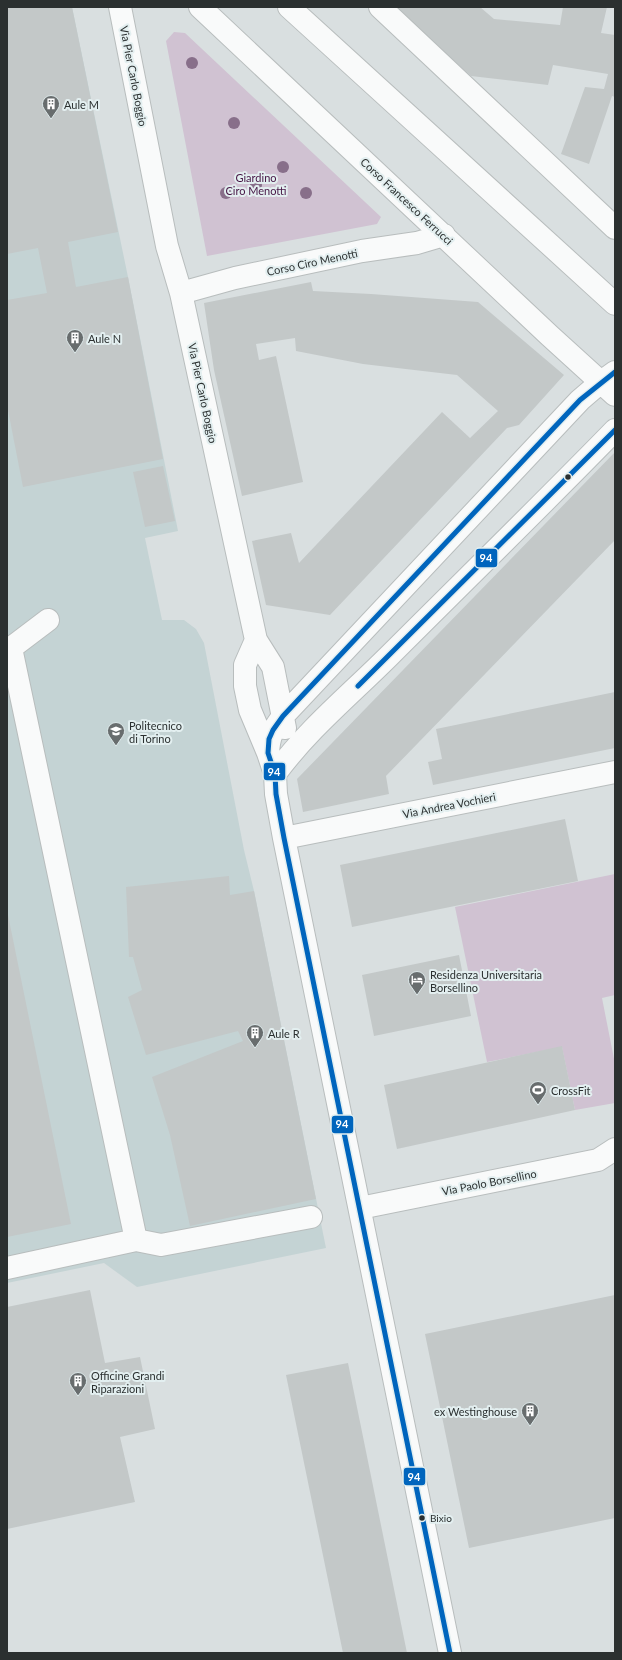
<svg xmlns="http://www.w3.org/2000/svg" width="622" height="1660" font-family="Lato,sans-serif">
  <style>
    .built { fill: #c4d3d4 }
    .green { fill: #d0c2d2 }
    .building { fill: #c3c8c8 }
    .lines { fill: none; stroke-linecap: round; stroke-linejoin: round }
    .minor-casing { stroke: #b8bdbd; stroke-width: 24 }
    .major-casing { stroke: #b8bdbd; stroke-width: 24 }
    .minor { stroke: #f9fafa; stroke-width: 22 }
    .major { stroke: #f9fafa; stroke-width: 22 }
    .bus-1-casing { stroke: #e3eff0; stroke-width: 8 }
    .bus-1 { stroke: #0065bd; stroke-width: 5 }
    .tree { fill: #886f8a }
    .bus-dot { fill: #2b3030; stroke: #e3eff0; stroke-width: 1.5 }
    .labels { text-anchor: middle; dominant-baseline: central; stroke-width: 4; stroke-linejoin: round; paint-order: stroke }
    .bus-label { font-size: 10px; fill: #2b3030; stroke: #e3eff0; text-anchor: start }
    .street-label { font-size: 11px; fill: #2b3030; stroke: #e3eff0 }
    .poi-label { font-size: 11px; fill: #2b3030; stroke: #e3eff0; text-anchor: start }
    .park-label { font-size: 11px; fill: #451444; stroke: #e3eff0 }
    .line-badge { stroke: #e3eff0; stroke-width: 1.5 }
    .badge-label { font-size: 11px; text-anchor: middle; font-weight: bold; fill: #fff }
  </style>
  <rect width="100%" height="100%" fill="#d9dfe0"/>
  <path class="built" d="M7 7H72L128 277 178 531 145 538 162 620H184L196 629 204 643 244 850 254 891 326 1248 137 1287 104 1263 7 1283Z"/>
  <path class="green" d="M174 32 185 33 381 217 377 224 207 256 166 41Z
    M615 874V995L602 998 615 1064V1103L575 1110 562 1047 487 1062 455 907Z"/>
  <path class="building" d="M7 7H72L118 232 68 242 76 287 128 277 163 459 23 487 7 405V300L47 293 38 248 7 254Z
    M394 7H480L494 19 560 25 563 7H607L601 33 615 35V97L612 96 589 164 561 154 585 87 604 89 608 74 553 65 548 85 471 76Z
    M311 282 313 291 371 294 478 302 564 375 519 425 507 428 330 615 266 605 252 541 291 533 299 563 442 412 470 438 498 411 457 375 363 364 296 351 295 338 256 344 259 360 276 356 303 482 242 496 214 370 204 303Z
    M615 452V540L386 776 389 794 303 812 297 779Z
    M163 466 175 521 145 527 133 472Z
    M615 692V748L433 785 428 762 442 759 436 729Z
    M565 819 578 881 352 927 340 865Z
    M229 876 230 895 254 891 316 1199 190 1226 170 1135 152 1077 243 1041 238 1031 146 1055 128 997 142 990 133 957H129L126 887Z
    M8 915 71 1224 7 1237V916Z
    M459 955 471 1016 374 1036 362 975Z
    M562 1046 575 1110 397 1149 384 1085Z
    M90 1290 105 1363 140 1357 155 1429 120 1437 135 1502 7 1529V1307Z
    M615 1295V1518L469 1548 425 1334Z
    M348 1363 407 1653H343L286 1375Z"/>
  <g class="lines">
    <defs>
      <path id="minor" d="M120 7 167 246 181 293 256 640 245 665V686L250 710 268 753 275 774 276 794 284 838 450 1653
        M200 7 550 336 615 395
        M380 7 615 228
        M181 293 235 278 362 251 417 243 444 235
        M256 640 273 667 285 728
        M11 648 136 1240
        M7 649 11 648 48 620
        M268 753C269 735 273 730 283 716L580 400 601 382 615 372
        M275 774C308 729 351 694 390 655 465 580 541 506 615 430
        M284 838 615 772
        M360 1208 598 1160 615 1149
        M7 1268 136 1240 161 1245 311 1217"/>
      <path id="major" d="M289 7 615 304"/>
    </defs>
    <use href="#minor" class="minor-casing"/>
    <use href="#major" class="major-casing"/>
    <use href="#minor" class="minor"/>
    <use href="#major" class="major"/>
    <defs>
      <path id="bus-1" d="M358 686 615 430
        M450 1653 284 838 276 794 275 774 268 753 269 739 273 730 283 716 580 400 615 372"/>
    </defs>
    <use href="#bus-1" class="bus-1-casing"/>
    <use href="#bus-1" class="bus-1"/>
  </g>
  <g class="tree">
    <circle cx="192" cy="63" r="6"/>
    <circle cx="234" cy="123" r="6"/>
    <circle cx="283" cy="167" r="6"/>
    <circle cx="256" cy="185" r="6"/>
    <circle cx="226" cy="193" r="6"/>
    <circle cx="306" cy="193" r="6"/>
  </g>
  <defs>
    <symbol id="building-pin" viewBox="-11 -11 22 30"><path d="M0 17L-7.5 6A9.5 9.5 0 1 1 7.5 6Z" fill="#686d6e" stroke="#e3eff0"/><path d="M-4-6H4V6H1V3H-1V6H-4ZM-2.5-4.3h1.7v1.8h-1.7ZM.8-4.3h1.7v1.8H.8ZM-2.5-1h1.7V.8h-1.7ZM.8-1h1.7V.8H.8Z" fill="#fff"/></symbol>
    <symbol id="university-pin" viewBox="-11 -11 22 30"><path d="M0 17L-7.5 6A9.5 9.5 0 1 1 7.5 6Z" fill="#686d6e" stroke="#e3eff0"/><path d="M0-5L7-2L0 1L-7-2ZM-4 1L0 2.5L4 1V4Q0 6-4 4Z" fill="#fff"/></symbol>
    <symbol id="hotel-pin" viewBox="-11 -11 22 30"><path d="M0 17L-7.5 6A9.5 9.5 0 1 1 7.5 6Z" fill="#686d6e" stroke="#e3eff0"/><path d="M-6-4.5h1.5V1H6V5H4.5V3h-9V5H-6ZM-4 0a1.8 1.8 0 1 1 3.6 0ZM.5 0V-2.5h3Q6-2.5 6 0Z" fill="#fff"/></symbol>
    <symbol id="stadium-pin" viewBox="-11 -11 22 30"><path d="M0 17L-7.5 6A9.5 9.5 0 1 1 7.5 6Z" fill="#686d6e" stroke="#e3eff0"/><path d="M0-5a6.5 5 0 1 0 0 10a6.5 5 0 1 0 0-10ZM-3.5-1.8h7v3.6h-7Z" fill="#fff"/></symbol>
  </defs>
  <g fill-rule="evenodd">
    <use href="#building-pin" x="41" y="94" width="20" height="27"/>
    <use href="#building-pin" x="65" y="328" width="20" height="27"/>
    <use href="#university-pin" x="106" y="721" width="20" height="27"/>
    <use href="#hotel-pin" x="407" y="970" width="20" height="27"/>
    <use href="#building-pin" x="245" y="1023" width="20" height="27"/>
    <use href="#stadium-pin" x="528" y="1080" width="20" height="27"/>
    <use href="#building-pin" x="68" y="1371" width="20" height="27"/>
    <use href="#building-pin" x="520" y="1401" width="20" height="27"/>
  </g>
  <g class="bus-dot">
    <circle cx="568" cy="477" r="3.5"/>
    <circle cx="422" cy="1518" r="3.5"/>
  </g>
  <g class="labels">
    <g class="bus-label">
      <text x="430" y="1518">Bixio</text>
    </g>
    <g class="street-label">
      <text transform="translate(134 76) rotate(79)">Via Pier Carlo Boggio</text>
      <text transform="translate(407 201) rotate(43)">Corso Francesco Ferrucci</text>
      <text transform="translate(312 262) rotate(-12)">Corso Ciro Menotti</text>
      <text transform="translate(203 393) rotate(78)">Via Pier Carlo Boggio</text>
      <text transform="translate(449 805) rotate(-11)">Via Andrea Vochieri</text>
      <text transform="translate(489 1182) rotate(-11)">Via Paolo Borsellino</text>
    </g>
    <g class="poi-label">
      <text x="64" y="104">Aule M</text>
      <text x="88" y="338">Aule N</text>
      <text x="129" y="725">Politecnico<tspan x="129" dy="13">di Torino</tspan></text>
      <text x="430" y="974">Residenza Universitaria<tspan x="430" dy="13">Borsellino</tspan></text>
      <text x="268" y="1033">Aule R</text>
      <text x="551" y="1090">CrossFit</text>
      <text x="91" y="1375">Officine Grandi<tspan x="91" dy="13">Riparazioni</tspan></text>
      <text x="517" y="1411" text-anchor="end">ex Westinghouse</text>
    </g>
    <g class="park-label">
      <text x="256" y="177">Giardino<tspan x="256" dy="13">Ciro Menotti</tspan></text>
    </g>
  </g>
  <g class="line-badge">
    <rect x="475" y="548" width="23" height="20" rx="4" fill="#0065bd"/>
    <rect x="263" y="762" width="23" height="19" rx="4" fill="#0065bd"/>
    <rect x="331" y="1115" width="23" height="19" rx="4" fill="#0065bd"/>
    <rect x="403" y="1467" width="23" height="19" rx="4" fill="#0065bd"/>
  </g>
  <g class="badge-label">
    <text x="486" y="562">94</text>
    <text x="274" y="776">94</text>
    <text x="342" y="1128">94</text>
    <text x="414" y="1481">94</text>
  </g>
  <rect width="622" height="1660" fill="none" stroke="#2b3030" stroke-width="16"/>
</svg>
